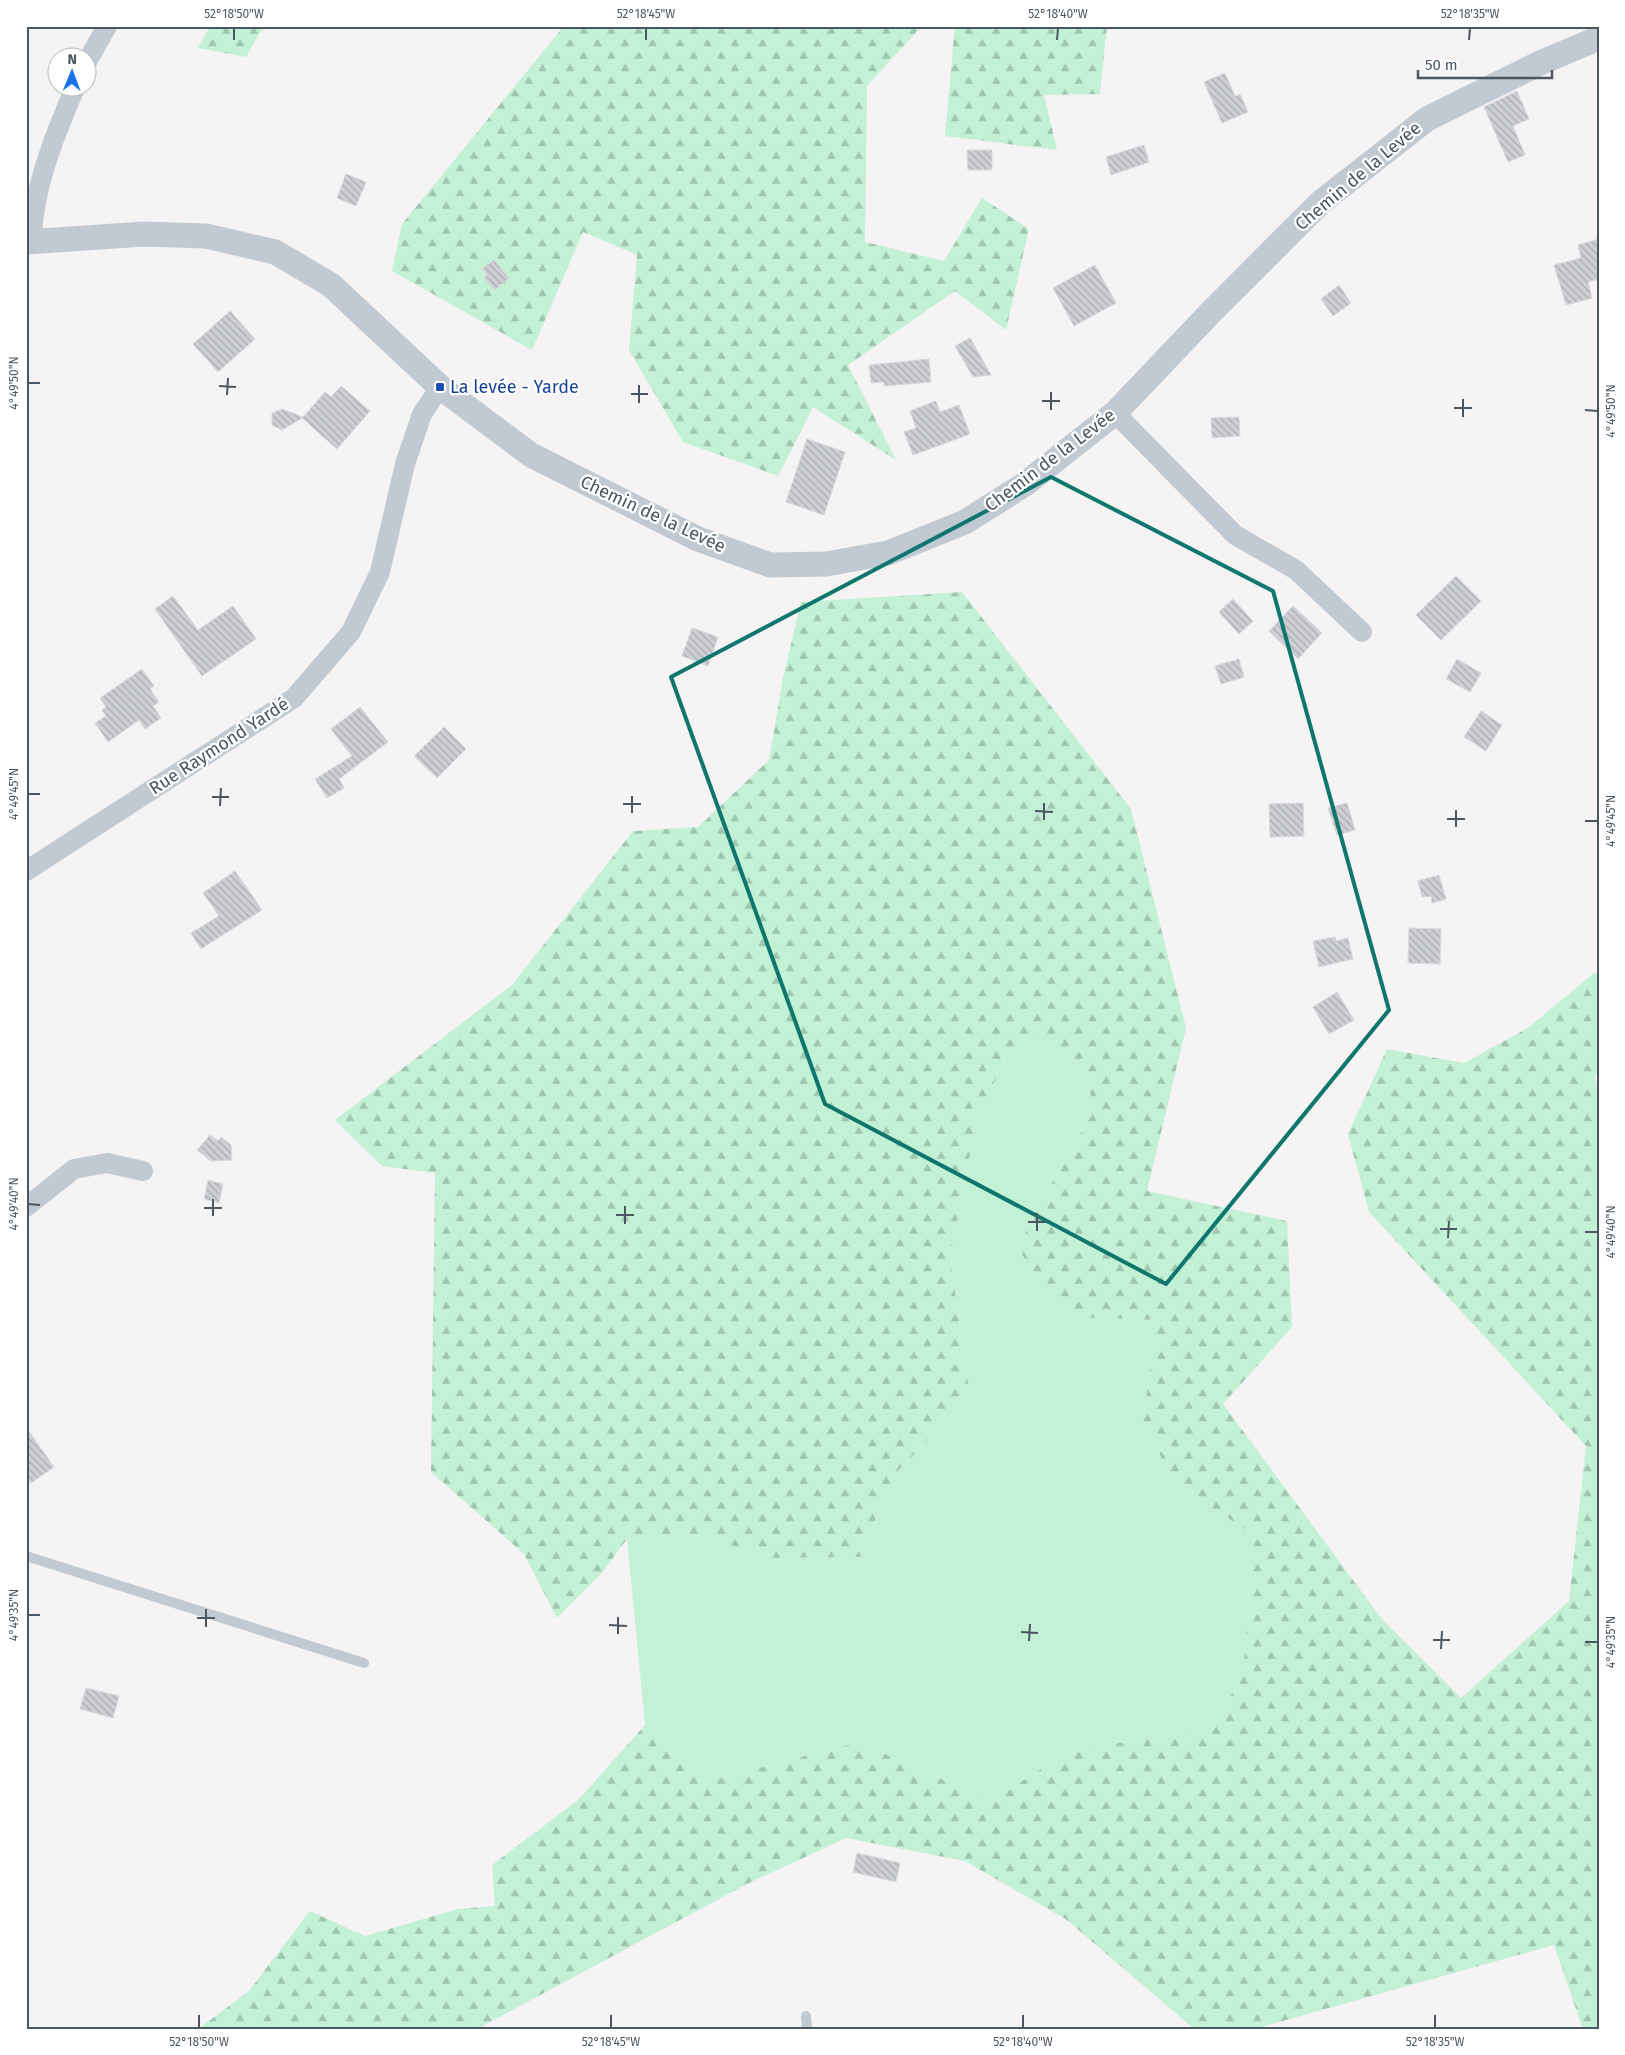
<svg xmlns="http://www.w3.org/2000/svg" width="1625" height="2055" font-family="'Fira Sans',sans-serif">
  <style>
    .grass { fill: #c3f1d5 }
    .forest { fill: url(#forest-firs) }
    .building { fill: url(#building-back-hatch); stroke: #d7d9de }
    .lines { fill: none; stroke-linecap: round; stroke-linejoin: round }
    .service { stroke: #c1cad2; stroke-width: 10 }
    .minor { stroke: #c1cad2; stroke-width: 20 }
    .tertiary { stroke: #c1cad2; stroke-width: 25 }
    .marked { fill: none; stroke: #0f766e; stroke-width: 4; stroke-linejoin: round }
    .ticks { fill: none; stroke: #4a5661; stroke-width: 2 }
    .transit-dot { fill: #1a4fb4; stroke: #fff; stroke-width: 2 }
    .labels { text-anchor: middle; dominant-baseline: central; stroke-width: 4.5; stroke-linejoin: round; paint-order: stroke }
    .street-label { font-size: 18px; fill: #4a5661; stroke: #fff }
    .transit-label { font-size: 18px; fill: #164399; stroke: #fff; text-anchor: start }
    .neatline { fill: none; stroke: #4a5661; stroke-width: 2 }
    .ticks-label { font-size: 12px; text-anchor: middle; fill: #4a5661 }
  </style>
  <defs>
    <pattern id="forest-firs" width="22" height="20" patternUnits="userSpaceOnUse" patternTransform="scale(1.25)"><rect width="22" height="20" fill="#c3f1d5"/><path d="M5 1l3.5 6h-7zM16 11l3.5 6h-7z" fill="#a0c6b0"/></pattern>
    <pattern id="building-back-hatch" width="6" height="6" patternUnits="userSpaceOnUse" patternTransform="scale(1.25)"><rect width="6" height="6" fill="#cdcfd5"/><path d="M-1 5l2 2M0 0l6 6M5-1l2 2" fill="none" stroke="#a8abb0"/></pattern>
  </defs>
  <rect width="100%" height="100%" fill="#f5f3f3"/>
  <path class="grass" d="M1037 1039 1080 1063 1093 1103 1076 1145 1030 1217 1068 1317 1157 1320 1143 1421 1174 1483 1254 1535 1243 1674 1211 1731 1072 1749 991 1801 859 1742 701 1783 645 1725 627 1539 697 1534 767 1558 860 1557 894 1475 970 1396 950 1256 976 1124 1006 1055Z"/>
  <path class="forest" d="M210 26H264L246 57 198 48Z
    M564 26H922L867 86 865 242 944 261 982 198 1029 229 1006 330 955 291 848 365 896 460 813 407 778 476 683 442 629 350 637 255 583 232 532 350 392 271 402 224Z
    M955 26H1107L1100 94 1044 95 1057 150 945 136Z
    M962 592 1131 809 1186 1028 1147 1191 1287 1221 1292 1327 1223 1404 1381 1618 1461 1698 1569 1601 1586 1446 1369 1212 1348 1134 1387 1049 1464 1063 1528 1028 1595 972 1599 976V1071L1595 1076 1599 1101V2029H1583L1554 1945 1254 2029H1194L1067 1920 965 1861 846 1838 747 1884 477 2029H198L248 1992 310 1911 365 1936 458 1909 495 1906 492 1865 578 1800 645 1725 701 1783 859 1742 991 1801 1072 1749 1211 1731 1243 1674 1254 1535 1174 1483 1143 1421 1157 1320 1068 1317 1020 1252 1030 1217 1076 1145 1093 1103 1080 1063 1037 1039 1006 1055 976 1124 950 1256 970 1396 894 1475 860 1557 767 1558 697 1534 627 1539 602 1573 557 1618 524 1554 431 1472 435 1173 382 1166 335 1120 512 985 633 831 698 827 769 760 783 678 801 602Z"/>
  <path class="building" d="M1225 73 1235 96 1240 94 1248 112 1222 123 1204 82Z
    M1517 91 1529 119 1513 126 1525 155 1508 162 1484 107Z
    M1144 145 1149 162 1111 175 1106 157Z
    M967 150H992V170H968Z
    M346 174 366 182 356 206 337 198Z
    M1599 239V279L1588 282 1592 298 1566 305 1554 265 1581 258 1578 245Z
    M494 260 509 278 495 290 484 278 487 276 482 269Z
    M1095 265 1116 303 1074 326 1053 288Z
    M1339 285 1351 303 1333 316 1321 299Z
    M230 311 255 339 218 372 193 344Z
    M970 338 991 375 973 377 955 346Z
    M929 359 931 382 884 386V382L871 383 869 365Z
    M341 386 370 411 337 449 302 418 282 430 272 425V413L282 409 303 417 325 392 331 397Z
    M936 401 940 412 959 405 970 434 913 455 904 432 916 428 910 411Z
    M1239 417 1240 436 1212 438 1211 418Z
    M807 439 845 452 824 515 786 502Z
    M1456 576 1481 601 1441 640 1416 615Z
    M173 596 198 630 233 606 256 639 202 676 155 609Z
    M1233 599 1253 621 1239 634 1219 612Z
    M1293 606 1322 633 1298 659 1269 631Z
    M692 628 718 637 708 666 682 656Z
    M1239 659 1244 677 1221 684 1215 666Z
    M1457 659 1481 673 1470 692 1446 679Z
    M142 669 154 686 150 689 159 702 153 706 161 718 145 729 139 720 108 742 95 723 106 716 102 710 106 707 100 698Z
    M360 707 388 742 339 779 344 788 327 798 315 779 352 756 331 729Z
    M1481 711 1502 725 1486 751 1464 737Z
    M444 727 466 749 437 778 414 756Z
    M1303 803 1304 836 1270 837 1269 804Z
    M1347 803 1355 830 1337 835 1328 808Z
    M235 871 262 910 201 949 191 933 219 916 203 893Z
    M1439 875 1446 899 1432 903 1431 896 1422 897 1418 881Z
    M1409 928 1441 929 1440 964 1408 963Z
    M1335 937 1336 941 1348 938 1353 959 1319 967 1313 941Z
    M1337 992 1354 1020 1329 1034 1313 1007Z
    M210 1135 218 1141 221 1137 231 1145 232 1160 211 1161 197 1150Z
    M208 1180 223 1184 219 1203 204 1199Z
    M26 1427 54 1467 31 1483 26 1476Z
    M86 1688 119 1696 113 1718 80 1709Z
    M857 1853 900 1863 896 1882 853 1872Z"/>
  <g class="lines">
    <path class="service" d="M26 1556 364 1663
      M806 2016 807 2029"/>
    <path class="minor" d="M88 60 107 26
      M32 242C32 191 55 134 75 88
      M1115 413 1235 535 1296 570 1362 632
      M26 871 294 698 351 632 380 572 405 464 422 414 440 387
      M26 1207 74 1169 107 1163 143 1171"/>
    <path class="tertiary" d="M26 242 144 234 206 236 275 252 331 285 440 387 531 455 698 539 770 565 826 564 888 553 965 522 1025 484 1115 413 1213 310 1321 202 1427 119 1540 63 1599 38"/>
  </g>
  <path class="marked" d="M1051 477 1273 591 1389 1010 1166 1284 825 1104 671 677Z"/>
  <path class="ticks" d="M234 40V28M646 40V28M1057 40 1058 28M1469 40 1470 28M28 383H40M219 386 236 387M631 394H648M227 395 228 378M1042 401H1060M639 403V385M1454 408H1472M1051 410V392M1585 410 1598 411M1463 417V399M28 794H40M212 797H229M623 804H641M220 806 221 788M1035 811 1053 812M632 813V796M1447 819H1465M1044 820V803M1585 821H1598M1456 827V810M28 1204 40 1205M204 1208H222M616 1215H634M213 1216V1199M1028 1222H1046M625 1224V1206M1440 1229H1457M1037 1231V1213M1585 1232H1598M1448 1238 1449 1221M28 1615H40M197 1618H215M609 1625 627 1626M206 1627V1609M1021 1632 1038 1633M618 1634V1617M1433 1640H1450M1029 1641 1030 1624M1585 1642H1598M1441 1649 1442 1631M199 2028V2015M611 2028V2015M1023 2028V2015M1435 2028V2015"/>
  <rect class="transit-dot" x="435" y="382" width="10" height="10" rx="2.5"/>
  <g class="labels">
    <g class="street-label">
      <text transform="translate(1358 176) rotate(-40)">Chemin de la Levée</text>
      <text transform="translate(1050 460) rotate(-37)">Chemin de la Levée</text>
      <text transform="translate(653 514) rotate(25)">Chemin de la Levée</text>
      <text transform="translate(219 746) rotate(-33)">Rue Raymond Yardé</text>
    </g>
    <g class="transit-label">
      <text x="450" y="387">La levée - Yarde</text>
    </g>
  </g>
  <rect width="1625" height="2055" fill="none" stroke="#ffffff" stroke-width="55"/>
  <g transform="translate(72 72) rotate(1)"><circle r="24" fill="#ffffff" stroke="#b7bbc0"/>
  <path d="M0-4L9 19L0 12L-9 19Z" fill="#1a73e8"/>
  <text y="-8" font-size="14" font-weight="bold" text-anchor="middle" fill="#4a5661">N</text>
  </g>
  <path d="M1418 70v8h134v-8" fill="none" stroke="#4a5661" stroke-width="2.5"/>
  <text x="1425" y="70" font-size="15" fill="#4a5661" stroke="#ffffff" stroke-width="4" paint-order="stroke">50 m</text>
  <rect x="28" y="28" width="1570" height="2000" class="neatline"/>
  <g class="ticks-label">
    <text x="234" y="18">52°18'50"W</text>
    <text x="646" y="18">52°18'45"W</text>
    <text x="1058" y="18">52°18'40"W</text>
    <text x="1470" y="18">52°18'35"W</text>
    <text transform="translate(14 383) rotate(-90)" y="4">4°49'50"N</text>
    <text transform="translate(1611 411) rotate(-90)" y="4">4°49'50"N</text>
    <text transform="translate(14 794) rotate(-90)" y="4">4°49'45"N</text>
    <text transform="translate(1611 821) rotate(-90)" y="4">4°49'45"N</text>
    <text transform="translate(14 1204) rotate(-90)" y="4">4°49'40"N</text>
    <text transform="translate(1611 1232) rotate(-90)" y="4">4°49'40"N</text>
    <text transform="translate(14 1615) rotate(-90)" y="4">4°49'35"N</text>
    <text transform="translate(1611 1642) rotate(-90)" y="4">4°49'35"N</text>
    <text x="199" y="2046">52°18'50"W</text>
    <text x="611" y="2046">52°18'45"W</text>
    <text x="1023" y="2046">52°18'40"W</text>
    <text x="1435" y="2046">52°18'35"W</text>
  </g>
</svg>
